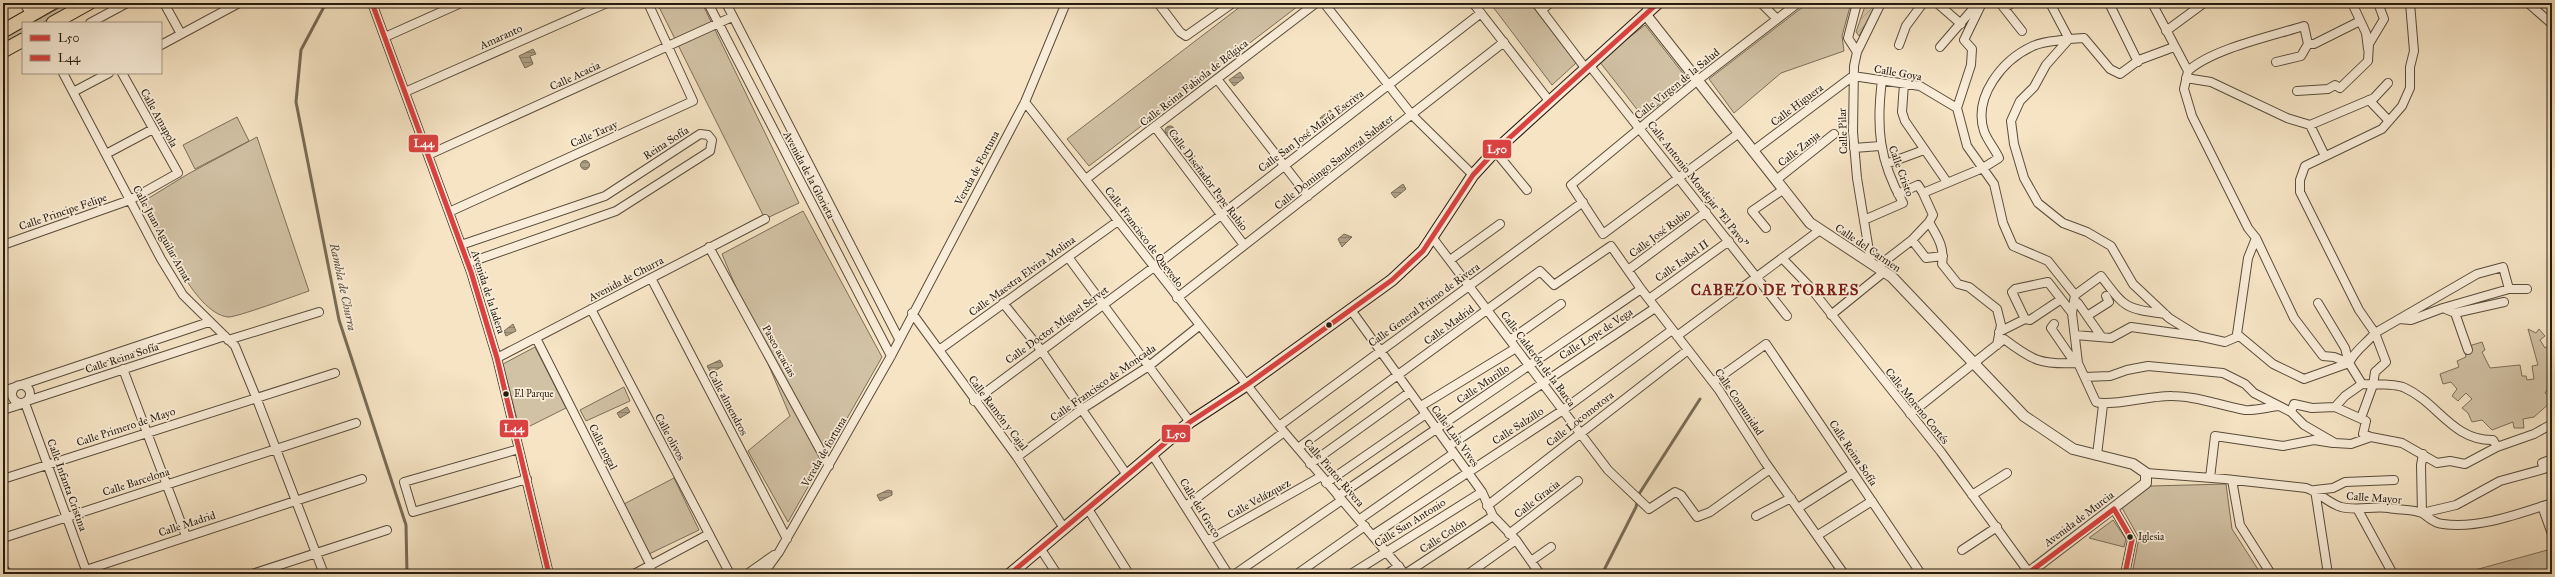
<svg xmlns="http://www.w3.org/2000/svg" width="2555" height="577" font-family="'IM FELL Great Primer',serif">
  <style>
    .green { fill: #d2c2a5; stroke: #7c6e5a }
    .garden { fill: url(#garden-furrows); stroke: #7c6e5a }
    .water { fill: url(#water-rules); stroke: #786b56 }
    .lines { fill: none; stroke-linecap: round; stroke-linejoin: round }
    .stream { stroke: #786b56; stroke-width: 3 }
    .minor-casing { stroke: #594d3c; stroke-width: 10 }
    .tertiary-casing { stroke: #594d3c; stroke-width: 12 }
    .secondary-casing { stroke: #251b0e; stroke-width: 13 }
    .primary-casing { stroke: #251b0e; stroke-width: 15 }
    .minor { stroke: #f9edd9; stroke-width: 8 }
    .tertiary { stroke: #f9edd9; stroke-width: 10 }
    .secondary { stroke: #f9edd9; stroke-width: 11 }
    .primary { stroke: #f6e4c4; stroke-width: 13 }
    .bus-1-casing { stroke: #f9edd9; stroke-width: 8 }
    .bus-2-casing { stroke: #f9edd9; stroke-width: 8 }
    .bus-1 { stroke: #da4241; stroke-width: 5 }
    .bus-2 { stroke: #da4241; stroke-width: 5 }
    .bus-dot { fill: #251b0e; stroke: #f9edd9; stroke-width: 1.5 }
    .labels { text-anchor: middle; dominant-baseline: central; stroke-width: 3.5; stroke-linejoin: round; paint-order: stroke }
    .bus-label { font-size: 10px; fill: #251b0e; stroke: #f9edd9; text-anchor: start }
    .street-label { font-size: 11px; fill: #251b0e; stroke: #f9edd9 }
    .water-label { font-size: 12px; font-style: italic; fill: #5c503e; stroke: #f9edd9 }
    .district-label { font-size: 15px; font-weight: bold; letter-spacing: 1px; fill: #7a1f14; stroke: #f9edd9 }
    .line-badge { stroke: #f9edd9; stroke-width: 1.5 }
    .badge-label { font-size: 11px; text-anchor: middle; font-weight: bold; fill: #fff }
  </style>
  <defs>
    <pattern id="garden-furrows" width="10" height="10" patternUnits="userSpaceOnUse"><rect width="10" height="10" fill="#d2c2a5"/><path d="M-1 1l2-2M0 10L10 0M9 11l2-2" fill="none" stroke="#b4a68d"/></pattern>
    <pattern id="water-rules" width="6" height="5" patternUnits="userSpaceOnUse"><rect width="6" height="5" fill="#afa086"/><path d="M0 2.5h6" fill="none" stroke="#8e826c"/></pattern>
  </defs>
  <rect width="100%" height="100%" fill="#f6e4c4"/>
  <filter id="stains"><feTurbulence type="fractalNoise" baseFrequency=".005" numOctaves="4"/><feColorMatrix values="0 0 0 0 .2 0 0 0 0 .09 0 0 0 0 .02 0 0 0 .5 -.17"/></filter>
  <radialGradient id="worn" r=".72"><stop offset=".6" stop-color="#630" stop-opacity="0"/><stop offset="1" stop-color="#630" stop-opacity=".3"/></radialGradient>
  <path class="green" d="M68 3H78L42 23H32Z
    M657 3H702L799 203 765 219Z
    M1245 3H1302L1089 166 1067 139Z
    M1490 3H1530L1576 63 1552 85Z
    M1808 3H1851L1842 36 1844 51 1781 73 1734 113 1709 79Z
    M1645 25 1689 81 1643 117 1599 61Z
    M23 28V33L3 45V39Z
    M237 117 249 141 195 169 183 145Z
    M257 137 309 291C297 295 235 318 228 317 193 313 160 230 144 201L188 174Z
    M803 211 882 357 788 522 748 451 790 416 722 254Z
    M2528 329 2536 333 2539 329 2545 336 2540 340 2545 348 2548 346 2552 351V387L2550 385 2545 393 2552 397V401L2534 417 2523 419 2524 428H2514L2513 422 2492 430 2482 420 2472 422 2468 413 2462 408 2472 399 2466 393 2458 401 2452 396 2457 389 2451 382 2443 384 2440 374 2459 367 2457 361 2466 357 2465 352 2469 346 2482 342 2485 350 2482 352 2490 368 2520 365 2522 376H2526L2527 380 2534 379 2532 366 2538 365Z
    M535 347 566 408 520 431 503 364Z
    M624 387 630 401 586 421 580 410Z
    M674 478 699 530 649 554 624 504Z
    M2226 484 2232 529 2261 574H2132L2139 538 2122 508 2151 486Z
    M2113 520 2126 539 2124 547 2089 538Z
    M2551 549 2552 574H2423L2475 570Z"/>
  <path class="garden" d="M1866 3H1877L1859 36 1856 32Z"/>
  <path class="water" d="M533 49 536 54 530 56 533 64 525 68 519 56Z
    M1240 72 1244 78 1234 86 1229 80Z
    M1330 110 1336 118 1325 125 1320 118Z
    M1165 131a5 5 0 1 1 10 0a5 5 0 1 1-10 0Z
    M580.5 165a4.5 4.5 0 1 1 9 0a4.5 4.5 0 1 1-9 0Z
    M1201 168 1206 174 1198 179 1193 173Z
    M1403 184 1406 189 1395 198 1391 193Z
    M1344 234 1352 237 1342 247 1338 239Z
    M513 324 516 331 506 336 504 331Z
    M720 360 723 366 711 373 707 366Z
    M627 407 630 412 620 418 617 413Z
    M888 490 892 491V495L880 501 877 495Z"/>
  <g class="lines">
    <path class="stream" d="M326 3 301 50 296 102 339 320 406 525 407 574
      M1602 574 1636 507 1639 494 1700 399"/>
    <defs>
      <path id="minor" d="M24 3 31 15
        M164 3 181 34
        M372 3 471 272 497 358 549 574
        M708 3 891 356
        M726 3 899 339
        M1158 3 1180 32 1186 36 1233 3
        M1324 3 1412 115 1473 175
        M1473 3 1550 102
        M1536 3 1586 69
        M1644 3 1650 11
        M1761 3 1777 19
        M1937 3 1961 24
        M1982 3 1964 40 1972 49 1971 65 1957 108 1967 146 1994 184 2003 223 2013 246 2048 261 2075 295 2072 313 2078 363
        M2000 3 2022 31
        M2109 3 2138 62
        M2152 3 2188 71 2184 89 2192 116 2248 228 2256 238 2294 318 2323 356 2334 357 2349 363C2355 350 2366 344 2375 333L2477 274 2503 267 2509 289
        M2352 3 2366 33 2368 49
        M2528 3 2552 24
        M2004 8 2012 3
        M1542 10 1550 3
        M90 23 127 3
        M2166 31 2204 3
        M385 37 461 3
        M161 45 239 3
        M1899 45 1906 26 1923 3
        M1940 47 1978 3
        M2174 47 2139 60 2120 74 2110 69 2084 38 2069 39 2046 65 2034 87 2020 101 2011 121 2014 144 2024 178 2038 203 2063 223 2087 232 2111 246 2133 284 2169 318 2198 336 2225 342 2239 336
        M1857 52 1848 38 1857 3
        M2276 62 2301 56 2308 44H2314L2360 21
        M1590 66 1787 316
        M2188 71C2212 49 2272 36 2304 26L2308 44
        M63 73 161 259 183 295 235 346 256 397 324 574
        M2186 78 2211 82 2287 118 2310 125 2325 156
        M1217 79 1308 196
        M1904 84 1902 112 1905 121 1947 182
        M2297 91 2328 89 2335 85 2340 88 2368 61 2369 44 2384 19 2378 3
        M73 92 109 73
        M405 92 607 3
        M2369 100 2389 121
        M1025 102 1279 426 1405 574
        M2310 125 2374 98 2388 83
        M1155 127 1244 245
        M1739 133 1603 234 1571 185 1698 80 1798 3
        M1854 148 1880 146
        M1495 151 1527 190
        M1753 151 1853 76 1920 86 1957 108
        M106 154 153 129
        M428 155 732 17
        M1886 164 1924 150
        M1086 179 1316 3
        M1776 180 1834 134
        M1898 194 1918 185 1923 193
        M449 212 693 101 648 3
        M1864 220 1903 203C1879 160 1876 128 1882 80
        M1929 222 1933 215 1923 193 1983 168 1999 158C1995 149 1987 140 1984 131 1973 97 2002 60 2033 46 2043 41 2058 41 2069 39L2050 3
        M1766 228 1752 211 1784 189
        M1432 237 1608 470 1649 509 1675 492 1681 495 1697 517 1710 512 1770 469
        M2256 238 2248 258 2237 334 2273 364 2304 379 2349 363
        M1912 240 1926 258 1943 256
        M3 245 130 200 178 173 122 73
        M461 245 605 196 700 134 708 135 712 140 710 151 616 211 468 263
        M709 247 829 466
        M1068 257 1190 422
        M1782 258 1809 286 1941 452 2030 574
        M1450 260 1500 224
        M1871 263 1857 178 1853 132 1854 66 1857 52 1881 3
        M1877 267 1912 240 1929 222C1937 236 1945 247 1942 264L1958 284 1969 287 1997 309 2001 325 1997 345
        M1628 270 1706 212
        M651 278 787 539
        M2075 295 2101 276C2126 309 2124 308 2165 314
        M1177 298 1504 42
        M1649 299 1729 241
        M1003 303 1041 350 1127 475
        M2075 303H2078L2101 336
        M2318 303 2345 348 2349 363 2362 384
        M2443 308 2509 289H2527
        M591 309 730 574
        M1351 310 1482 492 1493 516 1516 540 1540 574
        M912 313 1017 457 1064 528
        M2455 313 2468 350
        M1831 315 1884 272
        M2087 316 2109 302 2106 296
        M2025 319 2030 320 2060 300
        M2399 319 2411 320 2443 308 2455 313 2504 302
        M2054 324 2051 328 2075 363
        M1999 332 2025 319 2012 292 2015 289 2048 282 2072 313
        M2075 335 2111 338 2131 327 2196 336
        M1677 336 1820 230
        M536 338 651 566
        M228 340 319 312
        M1510 340 1561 304
        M939 350 1118 221
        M497 358 765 219
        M123 369 186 536
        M2085 377 2110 376 2127 370 2148 366 2223 373 2245 384 2254 393 2291 412 2304 425 2335 443 2351 444 2371 437 2402 443 2437 463 2450 461 2465 464 2497 447 2534 434 2552 424
        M1713 382 1766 344 1921 574
        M12 394a9 9 0 1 1 18 0a9 9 0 1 1-18 0Z
        M21 385 209 322
        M3 391 15 387
        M27 401 225 336
        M974 401 1154 267 1481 13
        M25 403 87 573
        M1421 406 1516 348
        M2335 407 2366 421 2363 434 2371 437
        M3 410 22 404
        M2291 412 2294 404 2312 408 2335 407 2345 396 2362 384C2375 385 2394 383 2405 388 2438 403 2453 441 2493 440L2497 447
        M1910 414 2004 339C2033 361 2041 365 2078 363L2096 402C2109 407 2153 395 2172 396 2198 396 2221 406 2245 410 2255 411 2269 407 2279 406
        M2361 418 2373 385 2375 372 2386 362 2375 333 2359 310 2300 192V180L2305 166 2382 129 2402 106 2410 88V67L2414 51 2410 3
        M1279 426 1583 202
        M1449 446 1655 308
        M1298 448 1540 271 1554 285 1611 246 1641 289 1719 390 1765 462 1844 574
        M519 449 404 482 413 512 527 479
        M1152 454 1228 574
        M2423 454 2421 465 2422 513 2456 505 2500 481 2544 469 2542 463 2552 459
        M2097 455 2103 405
        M1017 457 1082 409 1149 366 1199 326
        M1310 464 1410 392
        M2146 473 2225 479 2306 488C2319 492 2328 503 2341 507 2357 511 2372 506 2389 508 2398 510 2413 509 2422 513 2429 517 2432 523 2443 524 2479 529 2518 514 2552 503
        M2210 478 2215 436 2283 446 2314 440 2333 443
        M3 479 335 373
        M2232 480 2240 525 2271 574
        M1326 483 1426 414
        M1972 495 2007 473
        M1338 496 1641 289
        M1186 506 1284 432
        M1487 506 1688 350
        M2542 506 2552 534
        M1798 508 1853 473
        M1088 509 1129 574
        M2114 509 2132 540 2125 574
        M2358 510 2393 574
        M1756 516 1791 498
        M1360 519 1454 453
        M1509 534 1578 481
        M1373 535 1563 410 1672 330
        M1818 535 1872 501
        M3 538 356 423
        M1207 541 1320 477
        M1040 548 1057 574
        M1962 550 1997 527
        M1531 561 1551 547
        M3 568 8 574
        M86 570 362 479
        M252 574 387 530
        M634 574 709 534
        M747 574 774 555
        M763 574 779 552 891 356 1025 102 1066 3
        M1235 574 1342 500
        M1297 574 1365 526
        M1351 574 1482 492
        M1387 574 1399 566
        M1405 574 1493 516
        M1468 574 1516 540
        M2328 574 2315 490 2333 488 2345 482 2394 480"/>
      <path id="tertiary" d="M1646 15 1810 223 1892 277 2024 416 2073 449 2133 464 2146 473V483L2027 574"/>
      <path id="secondary" d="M1010 574 1190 422 1248 384 1392 280 1423 251 1473 175 1495 151 1658 3"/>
      <path id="primary" d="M53 23 89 3
        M3 31 52 3
        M3 51 23 40"/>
    </defs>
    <use href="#minor" class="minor-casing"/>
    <use href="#tertiary" class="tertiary-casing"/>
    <use href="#secondary" class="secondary-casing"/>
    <use href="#primary" class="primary-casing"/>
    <use href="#minor" class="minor"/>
    <use href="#tertiary" class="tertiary"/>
    <use href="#secondary" class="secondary"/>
    <use href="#primary" class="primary"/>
    <defs>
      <path id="bus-1" d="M2114 509 2132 540 2125 574
        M1010 574 1190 422 1248 384 1392 280 1423 251 1473 175 1495 151 1658 3
        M2027 574 2114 509"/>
      <path id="bus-2" d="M372 3 471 272 497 358 549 574"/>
    </defs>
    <use href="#bus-1" class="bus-1-casing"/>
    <use href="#bus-2" class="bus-2-casing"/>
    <use href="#bus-1" class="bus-1"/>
    <use href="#bus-2" class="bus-2"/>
  </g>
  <g class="bus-dot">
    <circle cx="1329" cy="325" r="3.5"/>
    <circle cx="506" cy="394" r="3.5"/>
    <circle cx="2130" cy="537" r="3.5"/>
  </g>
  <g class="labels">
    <g class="bus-label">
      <text x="514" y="394">El Parque</text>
      <text x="2138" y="537">Iglesia</text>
    </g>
    <g class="street-label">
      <text transform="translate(501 37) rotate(-24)">Amaranto</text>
      <text transform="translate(1898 73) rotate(10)">Calle Goya</text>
      <text transform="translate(575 76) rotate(-25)">Calle Acacia</text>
      <text transform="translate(1194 83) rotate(-38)">Calle Reina Fabiola de Bélgica</text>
      <text transform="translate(1677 84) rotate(-39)">Calle Virgen de la Salud</text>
      <text transform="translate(1797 105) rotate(-37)">Calle Higuera</text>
      <text transform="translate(159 118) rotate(61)">Calle Amapola</text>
      <text transform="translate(1311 131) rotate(-37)">Calle San José María Escriva</text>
      <text transform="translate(1843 131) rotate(-92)">Calle Pilar</text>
      <text transform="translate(594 134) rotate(-24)">Calle Taray</text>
      <text transform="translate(666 143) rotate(-33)">Reina Sofía</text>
      <text transform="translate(1799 149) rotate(-38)">Calle Zanja</text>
      <text transform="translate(1334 162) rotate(-38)">Calle Domingo Sandoval Sabater</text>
      <text transform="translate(977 168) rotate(-62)">Vereda de Fortuna</text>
      <text transform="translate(1901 171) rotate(70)">Calle Cristo</text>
      <text transform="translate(809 175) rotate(62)">Avenida de la Glorieta</text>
      <text transform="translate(1208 180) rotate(53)">Calle Diseñador Pepe Rubio</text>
      <text transform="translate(1698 184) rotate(52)">Calle Antonio Mondejar "El Pavo"</text>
      <text transform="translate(63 212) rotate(-19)">Calle Principe Felipe</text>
      <text transform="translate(1660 233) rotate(-37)">Calle José Rubio</text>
      <text transform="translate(162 234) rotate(61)">Calle Juan Aguilar Amat</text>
      <text transform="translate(1144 237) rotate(53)">Calle Francisco de Quevedo</text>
      <text transform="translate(1868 248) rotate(34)">Calle del Carmen</text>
      <text transform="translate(1682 261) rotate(-36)">Calle Isabel II</text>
      <text transform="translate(1022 276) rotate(-36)">Calle Maestra Elvira Molina</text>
      <text transform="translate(626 279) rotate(-28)">Avenida de Churra</text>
      <text transform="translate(488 292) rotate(72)">Avenida de la ladera</text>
      <text transform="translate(1424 305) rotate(-36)">Calle General Primo de Rivera</text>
      <text transform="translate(1057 325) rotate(-36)">Calle Doctor Miguel Servet</text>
      <text transform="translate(1449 325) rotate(-36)">Calle Madrid</text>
      <text transform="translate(1596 334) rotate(-33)">Calle Lope de Vega</text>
      <text transform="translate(779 351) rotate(61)">Paseo acacias</text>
      <text transform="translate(122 358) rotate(-18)">Calle Reina Sofía</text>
      <text transform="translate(1538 359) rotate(53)">Calle Calderón de la Barca</text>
      <text transform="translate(1103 383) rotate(-35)">Calle Francisco de Moncada</text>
      <text transform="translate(1483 384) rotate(-34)">Calle Murillo</text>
      <text transform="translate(1739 402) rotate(56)">Calle Comunidad</text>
      <text transform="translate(728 403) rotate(62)">Calle almendros</text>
      <text transform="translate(1917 406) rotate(51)">Calle Moreno Cortés</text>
      <text transform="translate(998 413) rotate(53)">Calle Ramón y Cajal</text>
      <text transform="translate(1580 419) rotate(-38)">Calle Locomotora</text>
      <text transform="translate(1518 426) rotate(-33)">Calle Salzillo</text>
      <text transform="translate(126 427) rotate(-18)">Calle Primero de Mayo</text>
      <text transform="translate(1455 436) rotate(54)">Calle Luis Vives</text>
      <text transform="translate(670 437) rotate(62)">Calle olivos</text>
      <text transform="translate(603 447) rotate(63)">Calle nogal</text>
      <text transform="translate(824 452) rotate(-60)">Vereda de fortuna</text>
      <text transform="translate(1853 453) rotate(56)">Calle Reina Sofía</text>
      <text transform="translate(1334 473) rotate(49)">Calle Pintor Rivera</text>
      <text transform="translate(136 482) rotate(-18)">Calle Barcelona</text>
      <text transform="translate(67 485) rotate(70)">Calle Infanta Cristina</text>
      <text transform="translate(2374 498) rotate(4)">Calle Mayor</text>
      <text transform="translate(1259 499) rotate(-29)">Calle Velázquez</text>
      <text transform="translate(1537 499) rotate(-38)">Calle Gracia</text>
      <text transform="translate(1200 508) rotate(58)">Calle del Greco</text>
      <text transform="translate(2079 519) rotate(-37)">Avenida de Murcia</text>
      <text transform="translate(1410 523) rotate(-32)">Calle San Antonio</text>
      <text transform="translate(187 524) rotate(-18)">Calle Madrid</text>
      <text transform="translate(1443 536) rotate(-33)">Calle Colón</text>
    </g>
    <g class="water-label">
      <text transform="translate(343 287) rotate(78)">Rambla de Churra</text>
    </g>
    <g class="district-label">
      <text x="1775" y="290">CABEZO DE TORRES</text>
    </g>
  </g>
  <g class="line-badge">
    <rect x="408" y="134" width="31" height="19" rx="4" fill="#da4241"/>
    <rect x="1482" y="139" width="30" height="20" rx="4" fill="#da4241"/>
    <rect x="499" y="419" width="30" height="19" rx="4" fill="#da4241"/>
    <rect x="1161" y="424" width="30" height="19" rx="4" fill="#da4241"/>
  </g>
  <g class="badge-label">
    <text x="424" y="147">L44</text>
    <text x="1497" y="153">L50</text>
    <text x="514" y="432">L44</text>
    <text x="1176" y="438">L50</text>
  </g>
  <rect width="2555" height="577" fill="none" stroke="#f6e4c4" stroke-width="16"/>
  <rect x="4" y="4" width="2547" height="569" fill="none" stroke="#251b0e" stroke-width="2"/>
  <rect x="8" y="8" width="2539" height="561" fill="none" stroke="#251b0e"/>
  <rect x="22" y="22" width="140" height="52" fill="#f9edd9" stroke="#a49988"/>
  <rect x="30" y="35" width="20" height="6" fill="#da4241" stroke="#a49988"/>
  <text x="58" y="42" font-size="12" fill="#251b0e">L50</text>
  <rect x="30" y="55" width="20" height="6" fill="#da4241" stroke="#a49988"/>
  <text x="58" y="62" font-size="12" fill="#251b0e">L44</text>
  <rect width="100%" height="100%" filter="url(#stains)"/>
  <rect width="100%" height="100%" fill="url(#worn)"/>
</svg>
